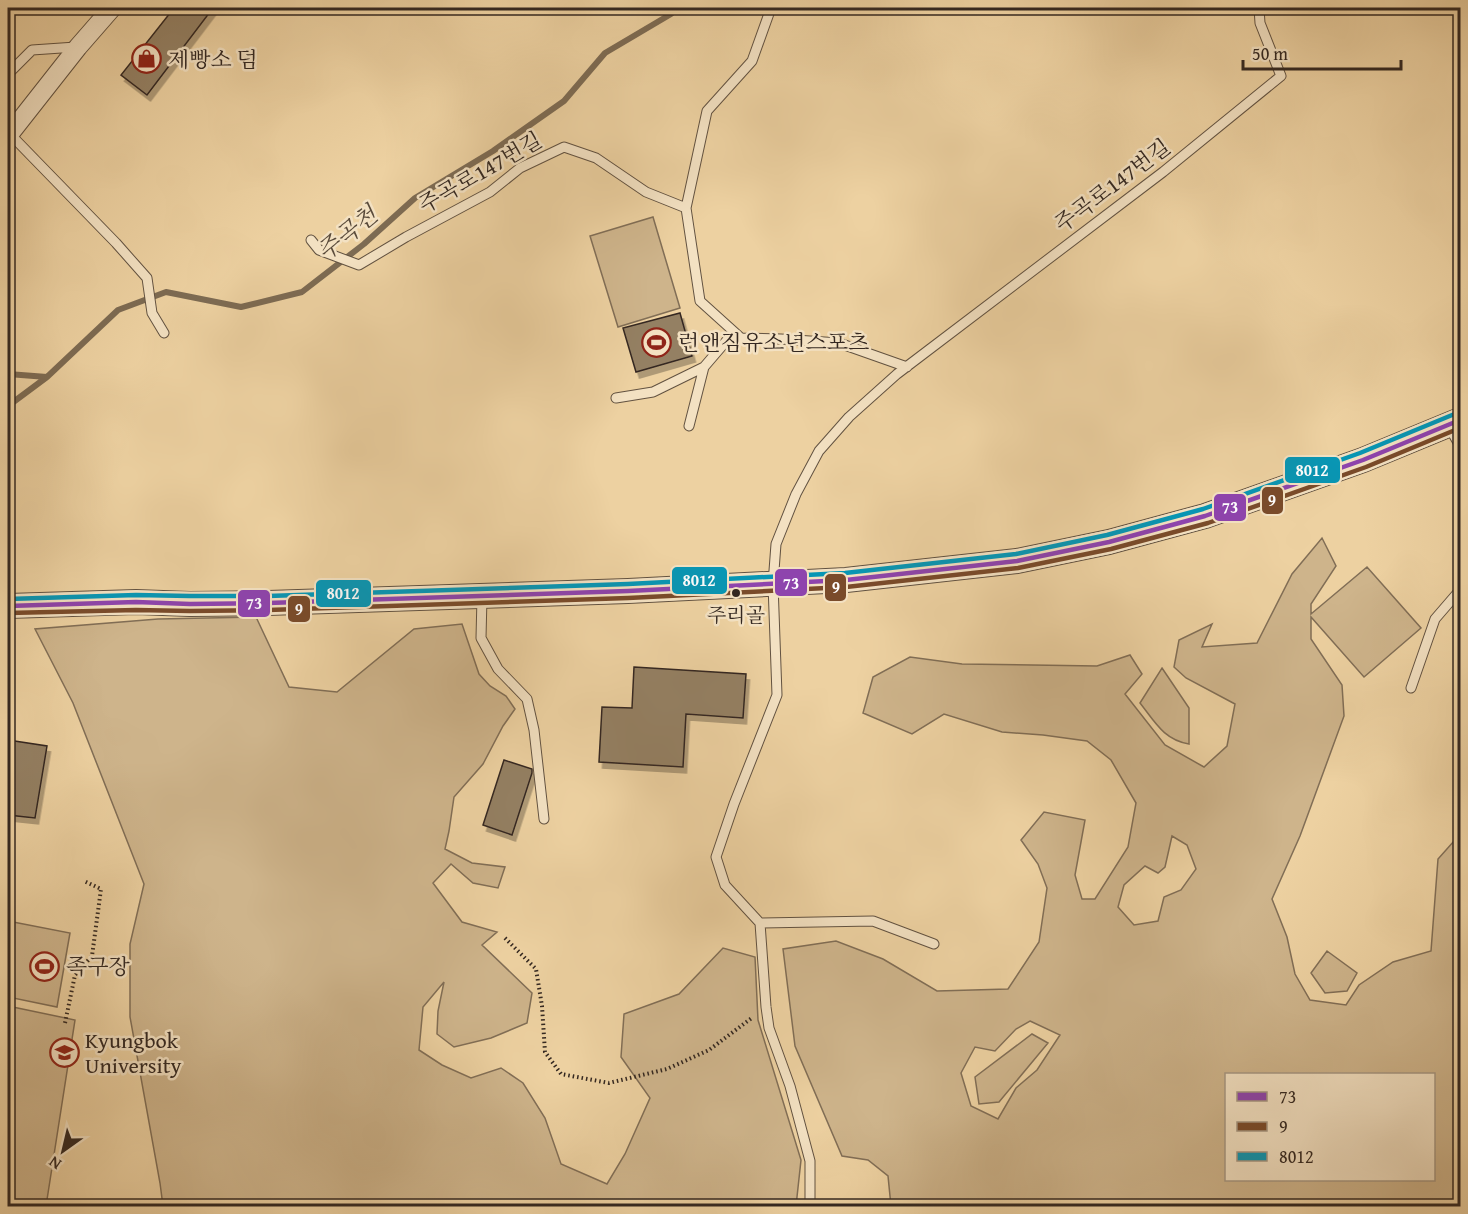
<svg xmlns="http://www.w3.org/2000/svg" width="1468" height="1214" font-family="'Gentium Book Plus','Noto Serif KR',serif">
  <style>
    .green { fill: #ceb48b; stroke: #816e56; stroke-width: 1.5; fill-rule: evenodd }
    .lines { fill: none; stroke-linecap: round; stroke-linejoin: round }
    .stream { stroke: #7d6b53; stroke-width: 6 }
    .building { fill: #948064; stroke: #342821; stroke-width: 1.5; filter: url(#shadow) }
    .service-casing { stroke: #625241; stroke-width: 11 }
    .minor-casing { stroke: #625241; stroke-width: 20 }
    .tertiary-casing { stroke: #625241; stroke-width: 26 }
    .path { stroke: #342821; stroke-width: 4; stroke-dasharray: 1.5 3; stroke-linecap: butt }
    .service { stroke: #f3e1c2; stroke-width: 9 }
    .minor { stroke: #f3e1c2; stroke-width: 18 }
    .tertiary { stroke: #f3e1c2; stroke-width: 24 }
    .bus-1-casing { stroke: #f3e1c2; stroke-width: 9 }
    .bus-2-casing { stroke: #f3e1c2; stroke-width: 9 }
    .bus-3-casing { stroke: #f3e1c2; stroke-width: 9 }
    .bus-1 { stroke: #8e44ad; stroke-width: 4.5 }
    .bus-2 { stroke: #7a4b2a; stroke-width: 4.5 }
    .bus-3 { stroke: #0896b4; stroke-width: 4.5 }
    .bus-dot { fill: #342821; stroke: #f3e1c2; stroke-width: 2 }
    .labels { text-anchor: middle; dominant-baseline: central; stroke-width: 5; stroke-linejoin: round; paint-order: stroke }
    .bus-label { font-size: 20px; fill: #342821; stroke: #f3e1c2 }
    .poi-label { font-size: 22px; fill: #342821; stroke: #f3e1c2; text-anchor: start }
    .street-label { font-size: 22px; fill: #342821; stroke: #f3e1c2 }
    .water-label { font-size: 24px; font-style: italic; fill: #594a3a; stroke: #f3e1c2 }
    .line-badge { stroke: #f3e1c2; stroke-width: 2 }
    .badge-label { font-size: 16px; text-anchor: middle; font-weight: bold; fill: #fff }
  </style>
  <defs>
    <filter id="shadow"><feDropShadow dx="3.5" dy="6" stdDeviation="0" flood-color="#0004"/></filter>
  </defs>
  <rect width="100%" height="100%" fill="#edd1a1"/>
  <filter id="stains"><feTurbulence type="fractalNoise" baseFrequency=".00333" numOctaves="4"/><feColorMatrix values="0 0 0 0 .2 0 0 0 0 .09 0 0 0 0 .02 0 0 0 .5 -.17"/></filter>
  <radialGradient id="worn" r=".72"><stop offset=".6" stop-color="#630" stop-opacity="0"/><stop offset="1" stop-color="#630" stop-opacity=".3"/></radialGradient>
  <path class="green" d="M653 217 680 308 618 327 590 236Z
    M1322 538 1336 566 1311 604V614L1367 567 1421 628 1364 677 1311 617V639L1342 685 1344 716 1300 836 1272 899 1287 937 1295 974 1310 1000 1346 1005 1359 985 1393 962 1431 951 1438 859 1454 841 1460 836V1206H891L888 1176 868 1160 842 1156 795 1046 783 949 836 941 883 959 937 991 1008 989 1039 942 1047 888 1038 864 1021 840 1044 812 1085 820 1075 875 1082 899H1095L1128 847 1136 803 1111 760 1087 741 1043 735 1002 732 944 714 912 734 863 713 873 677 910 657 962 664 1097 666 1130 655 1142 674 1125 694 1165 745 1204 767 1227 746 1235 704 1186 678 1174 667 1179 640 1212 624 1202 647 1257 643 1292 574ZM1172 836 1187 845 1196 869 1181 890 1164 897 1158 921 1134 925 1118 907 1124 885 1145 866 1158 873 1165 867ZM1030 1021 1060 1035 1037 1070 1016 1088 998 1119 971 1106 961 1073 975 1047 995 1051 1016 1029ZM1226 1074H1434V1180H1226Z
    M256 617 289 687 337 692 414 629 462 624 479 674 490 686 506 696 515 709 503 726 483 764 454 797 449 831 445 849 472 863 505 867 498 888 473 883 451 864 433 883 462 922 497 932 482 945 532 993 527 1023 491 1038 454 1047 437 1034 438 1011 444 982 423 1007 419 1050 442 1065 471 1078 501 1068 523 1083 545 1118 561 1164 607 1184 625 1154 650 1098 621 1057 624 1014 679 994 723 948 755 957 758 1020 801 1160 796 1206H163L160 1183 130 1017V944L144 884 73 703 35 629 158 619Z
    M1162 668 1189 708V744C1164 740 1155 722 1140 703Z
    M8 921 70 933 57 1007 8 997Z
    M1327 951 1357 973 1347 991 1325 993 1311 973Z
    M8 1006 75 1020 46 1206H8Z
    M1032 1034 1048 1043 999 1102 979 1104 975 1077Z"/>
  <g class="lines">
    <path class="stream" d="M8 374 47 377 118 310 166 292 241 307 302 292 364 244 415 198 493 151 564 101 605 53 671 14 676 8
      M8 406 47 377"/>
  </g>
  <path class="building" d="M174 8H213L147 95 121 75Z
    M680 313 692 356 636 372 623 328Z
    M634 667 746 674 743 718 686 714 683 767 599 762 602 707 632 708Z
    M8 740 47 746 35 818 8 815Z
    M504 760 532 769V773L512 835 483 825Z"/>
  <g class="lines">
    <defs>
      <path id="service" d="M771 8 752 61 707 111 686 208 700 301 741 338 781 339 839 343 907 367
        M8 74 32 50 76 47
        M10 134 116 243 147 278 152 313 164 333
        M311 240 319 250 359 265 406 237 490 192 520 168 564 147 596 158 646 192 686 208
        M616 398 653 392 704 367
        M1448 425 1460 446
        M689 426 704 367 734 332
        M482 597 481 638 498 669 527 699 534 730 544 819
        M1411 688 1435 619 1460 590
        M760 923 873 921 934 944
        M810 1206V1161L790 1086 769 1028 766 1007 760 923 725 885 716 857 734 804 777 695 773 584 776 544 796 494 819 451 849 417 897 374 1163 172 1281 76 1260 23 1259 8"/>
      <path id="minor" d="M8 136 78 47 112 8"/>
      <path id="tertiary" d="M8 606 136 602 190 604 268 603 628 591 846 580 1017 561 1109 542 1205 516 1363 460 1460 420"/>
    </defs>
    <use href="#service" class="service-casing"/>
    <use href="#minor" class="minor-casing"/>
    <use href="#tertiary" class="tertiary-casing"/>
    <path class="path" d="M505 938 536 969 542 1006 545 1052 561 1074 609 1083 667 1069 709 1050 753 1017
      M65 1023 75 975 92 956 101 889 84 881"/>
    <use href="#service" class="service"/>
    <use href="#minor" class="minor"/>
    <use href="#tertiary" class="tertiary"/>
    <defs>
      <path id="bus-1" d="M8 606 136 602 190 604 268 603 628 591 846 580 1017 561 1109 542 1205 516 1363 460 1460 420"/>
      <path id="bus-2" d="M8 613 136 610 190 611 268 610 628 598 846 587 1018 568 1111 549 1208 523 1366 467 1460 428"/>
      <path id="bus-3" d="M8 599 136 595 190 596H268L628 584 845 573 1016 554 1107 535 1203 509 1360 453 1457 413"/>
    </defs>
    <use href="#bus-1" class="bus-1-casing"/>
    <use href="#bus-2" class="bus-2-casing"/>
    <use href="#bus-3" class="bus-3-casing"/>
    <use href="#bus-1" class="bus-1"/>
    <use href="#bus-2" class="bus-2"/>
    <use href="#bus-3" class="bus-3"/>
  </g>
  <defs>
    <symbol id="shop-ring" viewBox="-11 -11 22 22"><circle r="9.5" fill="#f3e1c2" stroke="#8f2418" stroke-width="1.5"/><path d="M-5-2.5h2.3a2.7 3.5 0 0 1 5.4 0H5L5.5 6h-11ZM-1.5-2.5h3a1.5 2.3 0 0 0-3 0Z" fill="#8f2418"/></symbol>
    <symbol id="stadium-ring" viewBox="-11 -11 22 22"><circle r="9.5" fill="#f3e1c2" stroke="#8f2418" stroke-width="1.5"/><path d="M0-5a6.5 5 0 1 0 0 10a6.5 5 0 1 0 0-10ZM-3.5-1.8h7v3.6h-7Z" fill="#8f2418"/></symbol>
    <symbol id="university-ring" viewBox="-11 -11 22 22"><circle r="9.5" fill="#f3e1c2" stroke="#8f2418" stroke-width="1.5"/><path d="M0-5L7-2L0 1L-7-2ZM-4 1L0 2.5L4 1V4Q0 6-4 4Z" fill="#8f2418"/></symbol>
  </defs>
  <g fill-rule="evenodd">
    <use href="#shop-ring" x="130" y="42" width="33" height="33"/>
    <use href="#stadium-ring" x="640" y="326" width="33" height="33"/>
    <use href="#stadium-ring" x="28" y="950" width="33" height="33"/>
    <use href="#university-ring" x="48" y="1036" width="33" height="33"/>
  </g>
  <circle class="bus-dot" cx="736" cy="593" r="5"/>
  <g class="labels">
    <g class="bus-label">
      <text x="736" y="614">주리골</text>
    </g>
    <g class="poi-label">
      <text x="168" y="59">제빵소 덤</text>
      <text x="678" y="342">런앤짐유소년스포츠</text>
      <text x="66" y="966">족구장</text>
      <text x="85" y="1040">Kyungbok<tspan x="85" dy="25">University</tspan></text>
    </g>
    <g class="street-label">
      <text transform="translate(480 172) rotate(-30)">주곡로147번길</text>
      <text transform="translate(1112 185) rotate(-37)">주곡로147번길</text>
    </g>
    <g class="water-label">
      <text transform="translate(347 233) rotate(-39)">주곡천</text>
    </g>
  </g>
  <g class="line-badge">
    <rect x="1284" y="456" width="57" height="28" rx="6" fill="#0896b4"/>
    <rect x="1261" y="486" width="23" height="29" rx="6" fill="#7a4b2a"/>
    <rect x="1213" y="493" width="34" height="29" rx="6" fill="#8e44ad"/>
    <rect x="671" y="566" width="57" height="29" rx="6" fill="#0896b4"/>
    <rect x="774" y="568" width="34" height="29" rx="6" fill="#8e44ad"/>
    <rect x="824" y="573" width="23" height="29" rx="6" fill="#7a4b2a"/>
    <rect x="315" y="579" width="57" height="29" rx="6" fill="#0896b4"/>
    <rect x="237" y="589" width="34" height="29" rx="6" fill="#8e44ad"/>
    <rect x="287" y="595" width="24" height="28" rx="6" fill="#7a4b2a"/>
  </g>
  <g class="badge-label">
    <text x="1312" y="476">8012</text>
    <text x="1272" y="506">9</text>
    <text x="1230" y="513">73</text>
    <text x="699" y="586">8012</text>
    <text x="791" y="589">73</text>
    <text x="836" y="593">9</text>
    <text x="343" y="599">8012</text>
    <text x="254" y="609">73</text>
    <text x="299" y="615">9</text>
  </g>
  <rect width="1468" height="1214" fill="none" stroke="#edd1a1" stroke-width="30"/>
  <rect x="9" y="9" width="1450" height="1196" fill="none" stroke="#342821" stroke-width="3"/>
  <rect x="15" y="15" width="1438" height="1184" fill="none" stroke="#342821" stroke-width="1.5"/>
  <rect x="1225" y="1073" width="210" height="108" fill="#f3e1c2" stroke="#a79782" stroke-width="1.5"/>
  <rect x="1237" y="1092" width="30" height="9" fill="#8e44ad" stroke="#a79782" stroke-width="1.5"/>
  <text x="1279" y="1103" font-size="18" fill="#342821">73</text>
  <rect x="1237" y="1122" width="30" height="9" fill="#7a4b2a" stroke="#a79782" stroke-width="1.5"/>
  <text x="1279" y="1133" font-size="18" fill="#342821">9</text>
  <rect x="1237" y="1152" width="30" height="9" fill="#0896b4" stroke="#a79782" stroke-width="1.5"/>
  <text x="1279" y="1163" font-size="18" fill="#342821">8012</text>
  <g transform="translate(63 1151) rotate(214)" stroke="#f3e1c2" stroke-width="4.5" paint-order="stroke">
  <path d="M0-4.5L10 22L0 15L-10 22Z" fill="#342821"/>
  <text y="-9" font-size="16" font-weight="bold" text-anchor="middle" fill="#342821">N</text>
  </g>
  <path d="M1243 60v9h158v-9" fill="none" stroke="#342821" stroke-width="3"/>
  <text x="1252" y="60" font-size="18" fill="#342821" stroke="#f3e1c2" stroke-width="4.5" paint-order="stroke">50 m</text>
  <rect width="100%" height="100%" filter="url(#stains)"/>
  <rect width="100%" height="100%" fill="url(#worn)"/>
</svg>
